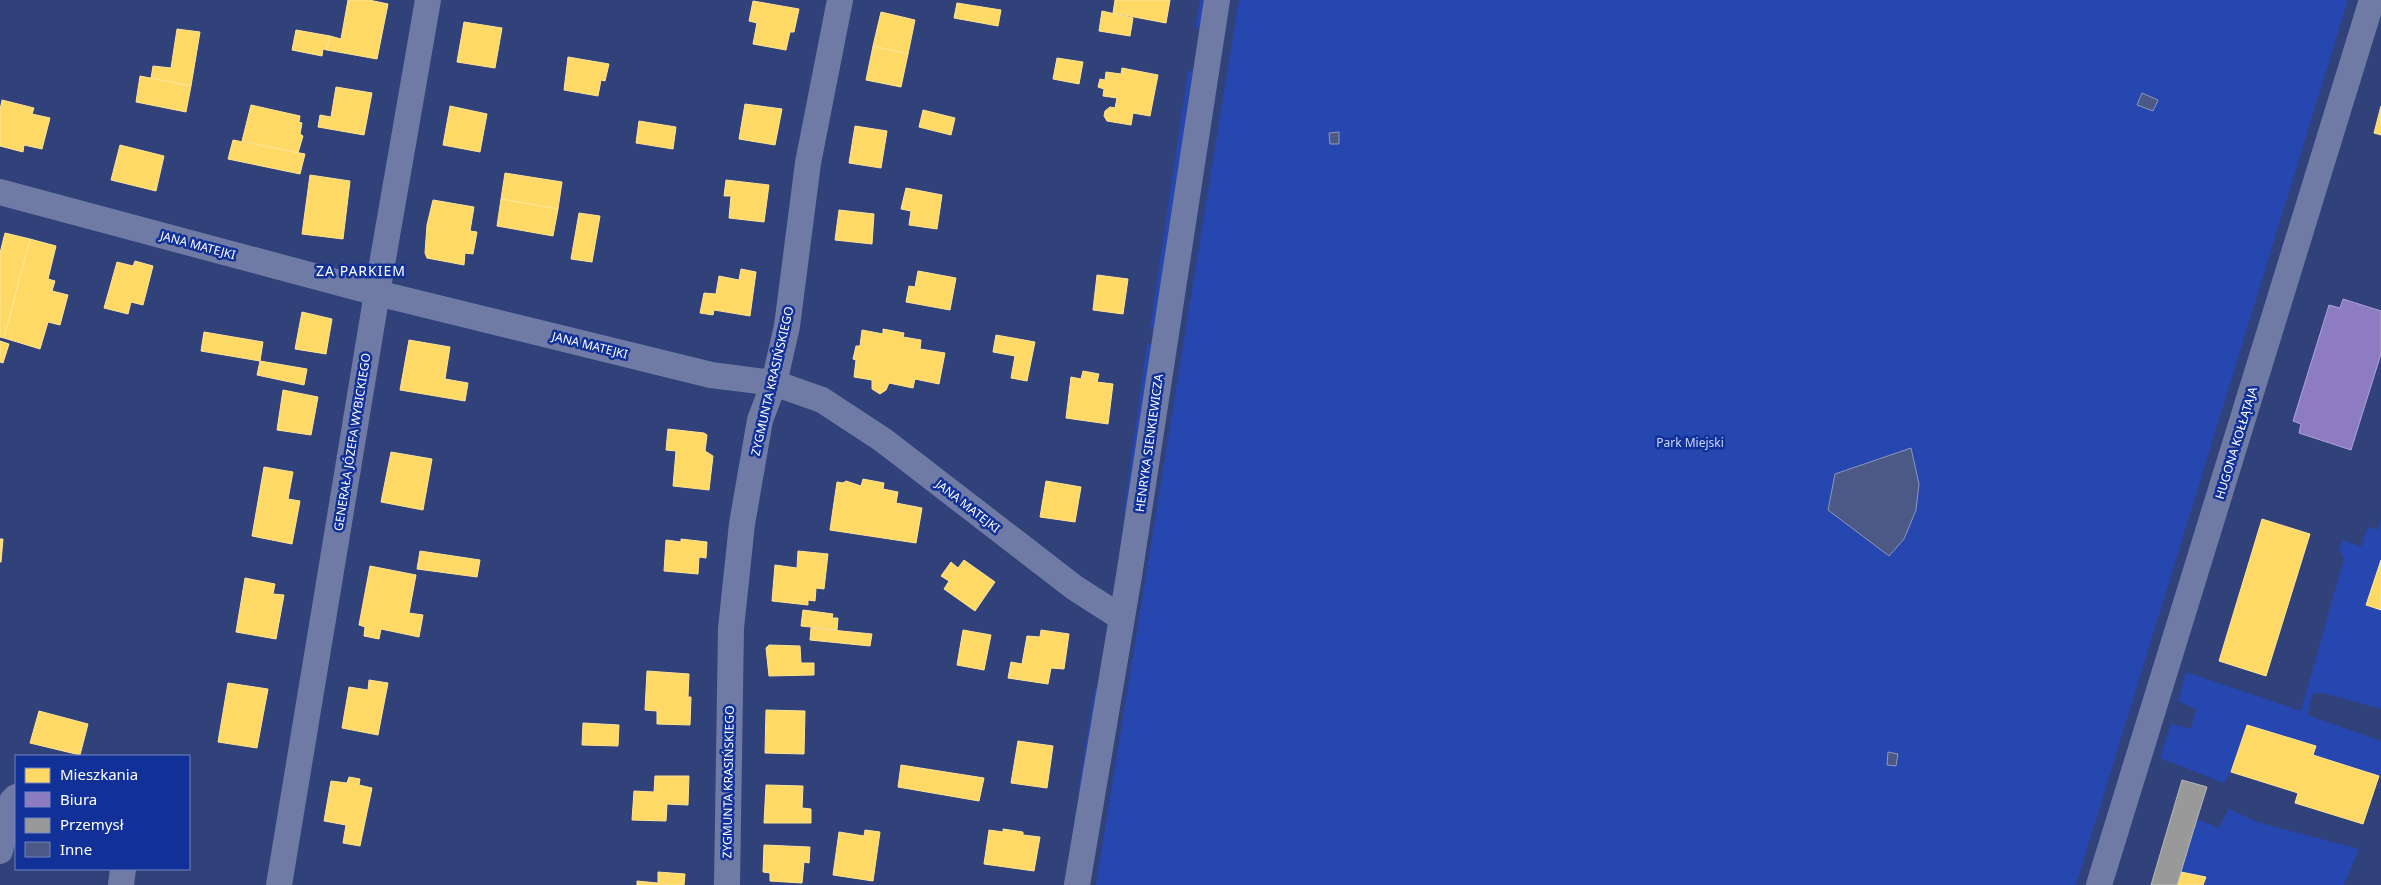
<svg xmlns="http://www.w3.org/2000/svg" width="2381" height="885" font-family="'Noto Sans',sans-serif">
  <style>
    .green { fill: #2647af }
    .homes { fill: #ffd966; stroke: #ffe494 }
    .offices { fill: #8e7cc3; stroke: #b0a3d5 }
    .industry { fill: #999; stroke: #b8b8b8 }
    .building { fill: #4c5986; stroke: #8e98b9 }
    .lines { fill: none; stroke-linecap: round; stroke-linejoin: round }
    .minor { stroke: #6f7ba4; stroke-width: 26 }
    .labels { text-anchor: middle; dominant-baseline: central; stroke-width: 5; stroke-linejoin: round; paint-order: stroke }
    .street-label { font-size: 12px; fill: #fff; stroke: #123198 }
    .park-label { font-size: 12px; fill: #cbd8fd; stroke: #123198 }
    .neighbourhood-label { font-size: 14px; letter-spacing: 1px; fill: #fff; stroke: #123198 }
  </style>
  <rect width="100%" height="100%" fill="#314179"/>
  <path class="green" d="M1200 0H1206L1201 27 1195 29Z
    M1239 0H2348L2076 885H1096Z
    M1193 70 1155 329H1150L1188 71Z
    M1147 344 1152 345 1128 511H1124Z
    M2381 518V709L2323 693H2313L2307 715 2381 741V777L2313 755 2247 725 2231 772 2224 783 2160 758 2171 724 2191 729 2196 709 2178 701 2186 672 2301 711 2344 559 2339 550 2343 540 2361 547 2367 529 2369 527 2378 530Z
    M1095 688 1101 690 1085 789 1078 793Z
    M2229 809 2257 822 2359 849 2344 885H2203L2206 877 2181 872 2197 819 2219 828Z"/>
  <path class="homes" d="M348 0H369L388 4 377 59 327 50 330 36 341 39Z
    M1115 0H1170L1166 23 1113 13Z
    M753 1 799 9 794 32H790L786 50 753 44 757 23 749 21Z
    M957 3 1001 10 998 26 954 18Z
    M1102 11 1133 18 1130 36 1099 31Z
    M881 12 915 20 908 54 873 46Z
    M464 22 502 28 495 68 457 62Z
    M177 29 200 32 191 86 151 78 153 66 171 68Z
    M296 30 330 36 327 50 323 49 322 56 292 50Z
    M873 46 908 54 901 87 866 80Z
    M568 57 609 64 605 81 601 80 598 96 564 90Z
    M1057 58 1083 62 1079 84 1053 79Z
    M1122 68 1158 75 1150 116 1133 113 1131 125 1107 121 1104 116 1105 111 1110 107 1115 108 1117 98 1103 96 1104 89 1098 87 1100 79 1105 80 1106 72 1121 74Z
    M140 76 191 86 186 112 136 102Z
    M336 87 372 93 364 135 318 127 320 115 331 117Z
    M2 100 34 108 32 114 50 118 42 149 24 145 23 152 0 146V110Z
    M745 104 782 109 775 145 739 139Z
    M251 105 300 116 299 122 302 123 300 134 303 136 298 153 242 141Z
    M450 106 487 114 480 152 443 145Z
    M2381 106V135L2374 133Z
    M923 110 955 118 951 135 919 127Z
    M639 121 676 127 673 149 636 143Z
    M855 126 887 131 881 168 849 163Z
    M233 140 305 154 300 174 228 159Z
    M120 145 164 156 156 191 111 180Z
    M505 173 562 182 558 209 501 199Z
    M310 175 350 181 343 239 302 234Z
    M726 180 769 185 764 222 729 218 731 196H724Z
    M906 188 942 195 937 229 909 225 911 211 901 209Z
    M501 199 558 209 553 236 497 226Z
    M433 200 474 207 470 231 477 232 473 254 465 253 464 265 427 258 425 253 427 225Z
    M839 210 874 214 872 244 835 240Z
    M579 213 600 216 592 262 571 259Z
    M5 233 30 239 4 338 0 337V253Z
    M30 239 56 246 48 279 55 281 52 291 68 295 60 325 48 322 40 349 4 338Z
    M135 261 153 266 143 305 131 302 128 314 104 308 117 262 133 266Z
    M741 269 756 272 750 316 714 310 713 315 700 313 704 293 716 294 719 276 739 280Z
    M918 271 956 278 950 310 906 302 909 286 915 287Z
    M1097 275 1128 279 1123 314 1093 310Z
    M302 312 332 319 326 354 295 349Z
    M883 329 904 333 903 337 921 340 920 349 945 353 939 384 915 379 913 388 889 383 886 390 880 394 872 389V380L854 377 856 360 853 359 856 346H860L862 330 883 334Z
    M204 332 263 342 260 361 201 351Z
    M996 335 1035 342 1027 381 1011 378 1015 356 993 352Z
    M409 340 450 347 445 379 468 383 465 401 400 390Z
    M0 341 9 344 3 363 0 362Z
    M260 361 307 369 304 385 257 375Z
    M1083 371 1099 374 1097 382 1113 384 1108 424 1066 418 1071 377 1081 379Z
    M283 390 318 397 311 435 277 430Z
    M668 429 704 433 707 435 705 451 713 456 709 490 673 486 676 451 666 450Z
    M391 452 432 459 423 510 381 502Z
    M264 467 293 472 288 499 300 501 292 544 252 536Z
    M863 479 884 483 883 489 898 492 896 503 922 508 916 543 830 530 837 482 843 483 846 481 861 486Z
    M1046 481 1081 487 1075 522 1040 517Z
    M2262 519 2310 534 2266 676 2219 661Z
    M0 539H3L1 562H0Z
    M681 539 707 542 706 558 699 557 698 574 664 571 666 540 681 542Z
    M420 551 480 560 477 577 417 569Z
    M798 551 828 554 824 589 816 588 815 601 808 600V605L772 601 775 565 797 568Z
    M964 560 995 582 975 611 944 589 949 581 941 576 951 562 958 568Z
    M2381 560V610L2366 605Z
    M370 566 416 575 409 613 423 615 419 637 381 629 379 639 364 636 365 627 359 625Z
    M245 578 275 584 273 594 284 595 276 639 236 632Z
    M803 610 833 614 832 618H838L837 630 801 626Z
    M811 628 872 634 870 646 810 640Z
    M963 630 991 635 984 670 957 665Z
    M1041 630 1069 634 1064 669 1051 668 1048 684 1008 678 1011 662 1022 664 1027 636 1040 637Z
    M769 645 800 646 801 663H814V675L769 676 766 648Z
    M647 671 689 674 688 697H691L690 725 657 724V711L645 710Z
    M369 680 388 683 378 735 342 728 349 687 368 690Z
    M228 683 268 689 257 748 218 742Z
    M766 710 805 711 804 754 765 753Z
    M39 711 88 724 80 755 30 743Z
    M583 723 619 725 618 746 582 745Z
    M2247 725 2316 746 2313 755 2379 776 2363 824 2295 803 2298 793 2231 772Z
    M1018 741 1053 746 1047 788 1011 783Z
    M901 765 984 778 979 801 898 787Z
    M655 776H689L688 805 667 804 666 821 632 820 634 791 654 792Z
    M349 777 360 779 359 785 372 788 360 846 343 843 346 825 324 821 331 781 347 783Z
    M766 785 803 786 802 808 811 809V823H764Z
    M1003 829 1023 832V835L1040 837 1034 871 984 864 989 830 1003 832Z
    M865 830 880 832 873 881 833 875 839 832 864 836Z
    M764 845 810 847 809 863 804 862 802 883 770 881V873L763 872Z
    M658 872 685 874 684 885H637V881L658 883Z
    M2181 872 2206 877 2203 885H2177Z"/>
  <path class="offices" d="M2343 299 2381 311V354L2351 450 2299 433 2301 424 2293 421 2329 305 2340 308Z"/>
  <path class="industry" d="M2182 780 2207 787 2197 819 2177 885H2151Z"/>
  <path class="building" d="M2142 93 2158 100 2153 111 2137 105Z
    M1339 132V144H1330L1329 133Z
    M1911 448 1919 484 1916 510 1904 539 1889 556 1828 510 1835 474Z
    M1888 752 1898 754 1896 766 1887 765Z"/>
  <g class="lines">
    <path class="minor" d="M0 192 377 293 711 375 774 383 822 400 883 440 1075 588 1122 618
      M0 851 12 801 16 797
      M121 885 123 869
      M279 885 377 293 428 0
      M727 885 731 628 742 524 760 420 774 383 787 326 808 163 840 0
      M1077 885 1129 576 1217 0
      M2099 885 2372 0"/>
  </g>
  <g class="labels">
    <g class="street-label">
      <text transform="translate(198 245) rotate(15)">JANA MATEJKI</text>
      <text transform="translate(590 345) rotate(14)">JANA MATEJKI</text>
      <text transform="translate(772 381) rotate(-77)">ZYGMUNTA KRASIŃSKIEGO</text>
      <text transform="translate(352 442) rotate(-81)">GENERAŁA JÓZEFA WYBICKIEGO</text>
      <text transform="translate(1149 443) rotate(-82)">HENRYKA SIENKIEWICZA</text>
      <text transform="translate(2236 443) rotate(-73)">HUGONA KOŁŁĄTAJA</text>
      <text transform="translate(968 506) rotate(38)">JANA MATEJKI</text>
      <text transform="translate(728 782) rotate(-89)">ZYGMUNTA KRASIŃSKIEGO</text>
    </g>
    <g class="park-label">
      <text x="1690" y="442">Park Miejski</text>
    </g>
    <g class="neighbourhood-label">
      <text x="361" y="270">ZA PARKIEM</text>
    </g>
  </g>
  <rect x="15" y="755" width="175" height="115" fill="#123198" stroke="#7183c1"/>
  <rect x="25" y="768" width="25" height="15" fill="#ffd966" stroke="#7183c1"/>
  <text x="60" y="780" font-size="15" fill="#ffffff">Mieszkania</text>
  <rect x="25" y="792" width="25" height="15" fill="#8e7cc3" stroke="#7183c1"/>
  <text x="60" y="805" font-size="15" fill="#ffffff">Biura</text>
  <rect x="25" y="818" width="25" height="15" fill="#999999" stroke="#7183c1"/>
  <text x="60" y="830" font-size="15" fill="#ffffff">Przemysł</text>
  <rect x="25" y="842" width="25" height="15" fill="#4c5986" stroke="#7183c1"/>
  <text x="60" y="855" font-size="15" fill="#ffffff">Inne</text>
</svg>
